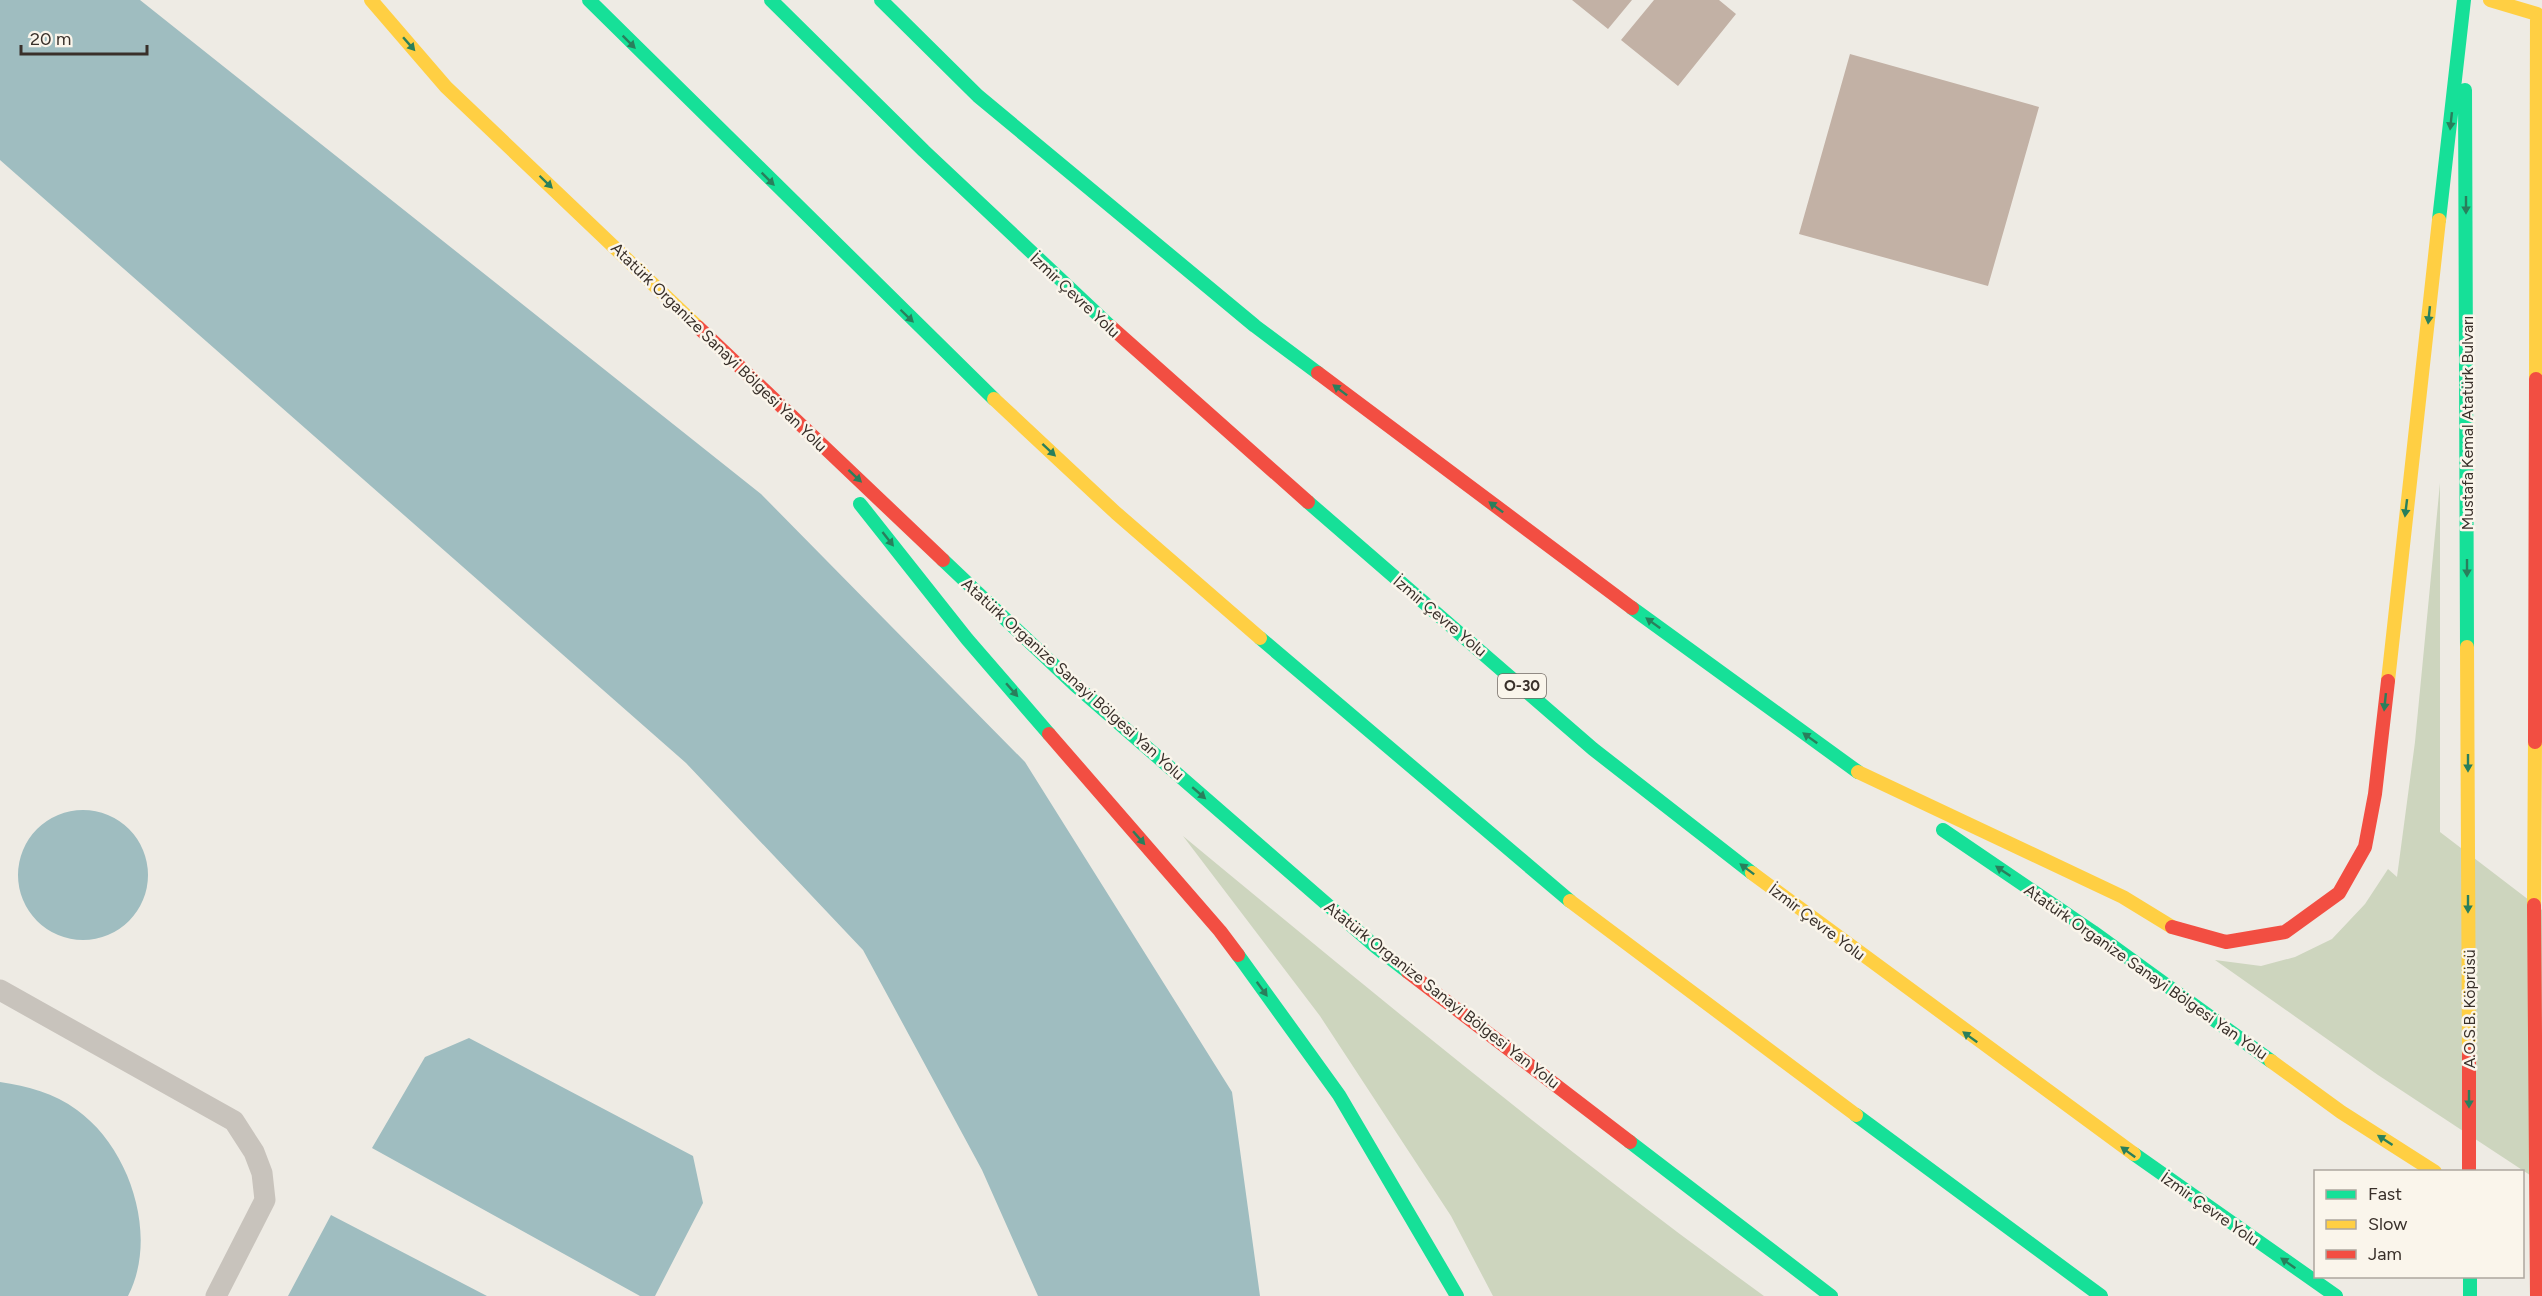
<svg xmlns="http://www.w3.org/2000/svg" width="2542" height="1296" font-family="Figtree,sans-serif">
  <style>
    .green { fill: #cdd5be }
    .water { fill: #9fbdc0 }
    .building { fill: #c2b1a5 }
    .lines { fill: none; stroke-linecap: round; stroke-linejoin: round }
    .lane { stroke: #c8c3bc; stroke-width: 21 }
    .fast { stroke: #16e098; stroke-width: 14 }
    .slow { stroke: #ffcf43; stroke-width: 14 }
    .jam { stroke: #f24e42; stroke-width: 14 }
    .jam-bridge { stroke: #f24e42; stroke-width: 14 }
    .oneway { fill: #297f5c }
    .labels { text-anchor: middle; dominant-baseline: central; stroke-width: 5; stroke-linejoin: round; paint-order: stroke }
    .shield { fill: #faf5eb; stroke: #736b64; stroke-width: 1.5 }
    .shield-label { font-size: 15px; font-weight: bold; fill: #39302a }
    .street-label { font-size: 16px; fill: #39302a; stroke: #faf5eb }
  </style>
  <rect width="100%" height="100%" fill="#eeebe4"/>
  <path class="green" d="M2440 483V832L2542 910V1183L2378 1075 2215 960 2261 966 2295 957 2332 939 2365 904 2388 869 2397 877 2415 742Z
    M1183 836C1373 993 1564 1151 1764 1296H1493L1451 1216 1320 1016Z"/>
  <path class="water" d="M0 0H140L761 494 1025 762 1232 1092 1260 1296H1038L982 1170 863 950 686 763 0 160Z
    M18 875a65 65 0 1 1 130 0a65 65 0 1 1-130 0Z
    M469 1038 693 1156 703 1203 655 1296H640L372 1148 425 1057Z
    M0 1082C28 1086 54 1093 77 1110 130 1148 159 1236 128 1296H0Z
    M331 1215 487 1296H288Z"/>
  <path class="building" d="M1572 0H1632L1608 29Z
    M1654 0H1719L1736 14 1678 86 1621 40Z
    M1850 54 2039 107 1988 286 1799 234Z"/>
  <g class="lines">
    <path class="lane" d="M0 990 234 1121 254 1152 262 1173 265 1200 216 1296"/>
    <path class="fast" d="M589 0 994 399
      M771 0 924 151 1111 327
      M881 0 978 96 1255 326 1318 373
      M2465 90 2467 647
      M2439 220 2464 0
      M1308 502 1593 749 1752 873
      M860 504 967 639 1049 734
      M943 560 1075 685 1376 947 1408 972
      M1632 608 1858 772
      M1260 638 1570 901
      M1943 830 2093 932 2271 1061
      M1238 955 1339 1095 1457 1296
      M1856 1115 2101 1296
      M1630 1142 1831 1296
      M2134 1154 2336 1296
      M2470 1276V1296"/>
    <path class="slow" d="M371 0 446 87 698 327
      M2490 0 2537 14 2536 379
      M2538 126 2542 155
      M994 399 1116 513 1260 638
      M2467 647 2469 1054
      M2388 681 2439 220
      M1858 772 2123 897 2172 927
      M1752 873 2134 1154
      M1570 901 1856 1115
      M2534 905 2535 742
      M2271 1061 2341 1112 2435 1172"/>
    <path class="jam" d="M698 327 943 560
      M1111 327 1308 502
      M1318 373 1632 608
      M1049 734 1220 931 1238 955
      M2535 742 2536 379
      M2172 927 2226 942 2285 932 2339 893 2365 847 2375 794 2388 681
      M1408 972 1630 1142
      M2469 1054V1172"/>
    <path class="jam-bridge" d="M2534 905 2537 1296"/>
  </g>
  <defs><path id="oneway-solid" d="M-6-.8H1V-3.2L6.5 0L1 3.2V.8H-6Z" transform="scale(1.5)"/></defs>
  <g class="oneway">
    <use href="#oneway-solid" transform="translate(629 42) rotate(45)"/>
    <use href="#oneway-solid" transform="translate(409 44) rotate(49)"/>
    <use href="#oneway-solid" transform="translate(2451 121) rotate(96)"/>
    <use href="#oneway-solid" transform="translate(768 179) rotate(45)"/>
    <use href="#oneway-solid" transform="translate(546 182) rotate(44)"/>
    <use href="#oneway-solid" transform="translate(2466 205) rotate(90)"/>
    <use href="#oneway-solid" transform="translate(2429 315) rotate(96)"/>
    <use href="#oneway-solid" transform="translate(907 316) rotate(44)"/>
    <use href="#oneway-solid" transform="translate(1340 390) rotate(-143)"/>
    <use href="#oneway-solid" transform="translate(1049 450) rotate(43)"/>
    <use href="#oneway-solid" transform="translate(855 476) rotate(43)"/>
    <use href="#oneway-solid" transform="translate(1496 507) rotate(-143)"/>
    <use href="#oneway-solid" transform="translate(2406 508) rotate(97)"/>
    <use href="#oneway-solid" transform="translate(888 539) rotate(52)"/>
    <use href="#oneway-solid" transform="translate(2467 568) rotate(90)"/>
    <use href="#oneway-solid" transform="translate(1653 623) rotate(-144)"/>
    <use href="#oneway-solid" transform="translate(1012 690) rotate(49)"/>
    <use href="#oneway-solid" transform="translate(2385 702) rotate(96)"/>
    <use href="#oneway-solid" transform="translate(1810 738) rotate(-144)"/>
    <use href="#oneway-solid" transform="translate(2468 763) rotate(90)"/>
    <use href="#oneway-solid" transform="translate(1199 793) rotate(41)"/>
    <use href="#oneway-solid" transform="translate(1139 838) rotate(49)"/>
    <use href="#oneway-solid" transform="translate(1747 869) rotate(-143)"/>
    <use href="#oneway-solid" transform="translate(2003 871) rotate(-146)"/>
    <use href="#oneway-solid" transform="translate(2468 904) rotate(90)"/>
    <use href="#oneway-solid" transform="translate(1262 989) rotate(54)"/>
    <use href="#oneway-solid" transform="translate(1970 1037) rotate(-144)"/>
    <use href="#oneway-solid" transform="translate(2469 1099) rotate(90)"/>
    <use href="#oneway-solid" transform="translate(2385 1140) rotate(-147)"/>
    <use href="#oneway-solid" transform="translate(2128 1152) rotate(-144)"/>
    <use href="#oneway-solid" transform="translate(2288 1263) rotate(-145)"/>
  </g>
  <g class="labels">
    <rect class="shield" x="1498" y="674" width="48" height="24" rx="4.5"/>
    <g class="shield-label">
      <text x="1522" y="686">O-30</text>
    </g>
    <g class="street-label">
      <text transform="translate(1075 295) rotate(43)">İzmir Çevre Yolu</text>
      <text transform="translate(719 347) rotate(44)">Atatürk Organize Sanayi Bölgesi Yan Yolu</text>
      <text transform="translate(2467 423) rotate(-90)">Mustafa Kemal Atatürk Bulvarı</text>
      <text transform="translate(1440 616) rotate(40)">İzmir Çevre Yolu</text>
      <text transform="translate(1073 679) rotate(42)">Atatürk Organize Sanayi Bölgesi Yan Yolu</text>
      <text transform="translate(1817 922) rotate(37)">İzmir Çevre Yolu</text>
      <text transform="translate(2146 972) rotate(35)">Atatürk Organize Sanayi Bölgesi Yan Yolu</text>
      <text transform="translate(1442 995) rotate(38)">Atatürk Organize Sanayi Bölgesi Yan Yolu</text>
      <text transform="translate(2469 1009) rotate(-90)">A.O.S.B. Köprüsü</text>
      <text transform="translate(2210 1209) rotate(35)">İzmir Çevre Yolu</text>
    </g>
  </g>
  <rect x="2314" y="1170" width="210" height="108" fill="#faf5eb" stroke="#ada69e" stroke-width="1.5"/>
  <rect x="2326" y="1190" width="30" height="9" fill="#16e098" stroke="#ada69e" stroke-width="1.5"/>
  <text x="2368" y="1200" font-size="18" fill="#39302a">Fast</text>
  <rect x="2326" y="1220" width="30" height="9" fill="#ffcf43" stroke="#ada69e" stroke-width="1.5"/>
  <text x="2368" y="1230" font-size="18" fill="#39302a">Slow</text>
  <rect x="2326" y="1250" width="30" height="9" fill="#f24e42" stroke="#ada69e" stroke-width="1.5"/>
  <text x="2368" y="1260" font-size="18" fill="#39302a">Jam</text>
  <path d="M21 45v9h126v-9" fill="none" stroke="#39302a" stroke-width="3"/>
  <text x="30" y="45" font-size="18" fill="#39302a" stroke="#faf5eb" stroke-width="4.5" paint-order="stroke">20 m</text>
</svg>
